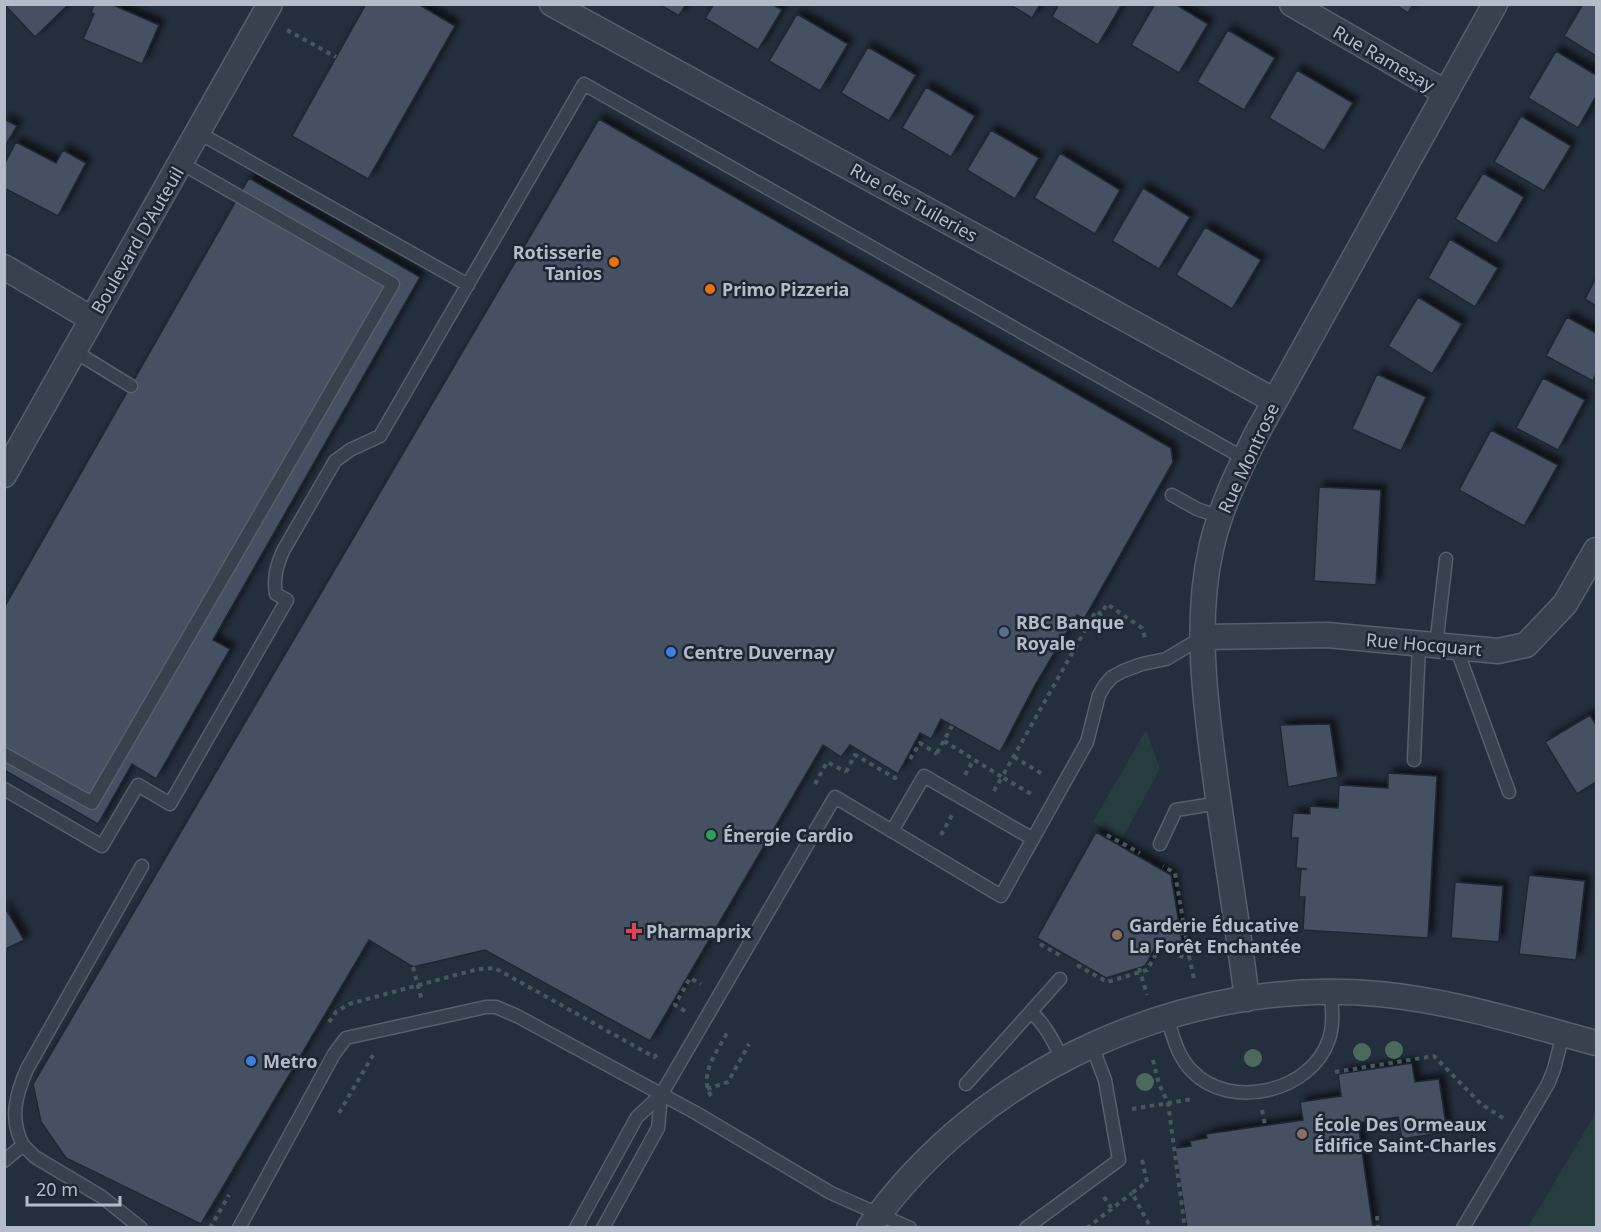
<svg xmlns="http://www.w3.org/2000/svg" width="1601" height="1232" font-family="'Noto Sans',sans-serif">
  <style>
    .green { fill: #263c3f }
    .building { fill: #455162; stroke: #1f2835; stroke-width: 1.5; filter: url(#shadow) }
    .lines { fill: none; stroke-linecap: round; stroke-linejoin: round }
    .lane-casing { stroke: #565f6c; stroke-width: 15 }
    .street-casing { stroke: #565f6c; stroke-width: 27 }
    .path { stroke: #44595c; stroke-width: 4; stroke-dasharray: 4.5 4.5; stroke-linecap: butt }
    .lane { stroke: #38414e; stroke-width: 12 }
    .street { stroke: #38414e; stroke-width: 24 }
    .tree { fill: #4b6a5d }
    .food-dot { fill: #e8710a; stroke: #1d2633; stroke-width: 2 }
    .service-dot { fill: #5c6f8a; stroke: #1d2633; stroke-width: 2 }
    .shop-dot { fill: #3f7fe0; stroke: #1d2633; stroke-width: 2 }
    .leisure-dot { fill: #2e9e5b; stroke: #1d2633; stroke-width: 2 }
    .health-dot { fill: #e0444e; stroke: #1d2633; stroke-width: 2 }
    .education-dot { fill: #8d6e63; stroke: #1d2633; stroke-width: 2 }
    .labels { text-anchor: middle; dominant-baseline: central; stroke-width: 5; stroke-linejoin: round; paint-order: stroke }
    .street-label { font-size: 18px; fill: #b4bcc9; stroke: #1d2633 }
    .poi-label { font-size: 18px; font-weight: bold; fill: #b4bcc9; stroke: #1d2633; text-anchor: start }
  </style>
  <defs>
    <filter id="shadow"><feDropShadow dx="5.5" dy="-5.5" stdDeviation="3" flood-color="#0009"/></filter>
  </defs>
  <rect width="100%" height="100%" fill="#242f3e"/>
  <path class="green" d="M1146 730 1160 769 1122 839 1093 822Z
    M1596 1112V1227H1528L1594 1116Z"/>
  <path class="building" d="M4 4H69L35 37Z
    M94 4H111L159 25 142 64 83 39 94 14 91 13Z
    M366 4H418L455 26 368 179 292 136Z
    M659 4H686L679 16Z
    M714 4H772L782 10 758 50 705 18Z
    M1009 4H1040L1032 18Z
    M1059 4H1122L1098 45 1052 17Z
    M1155 4H1175L1208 24 1179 73 1131 45Z
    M1394 4H1413L1408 13Z
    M1583 4H1596V56L1564 36Z
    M797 14 848 44 820 91 769 61Z
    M1228 30 1275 58 1244 110 1197 82Z
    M868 47 916 75 889 121 841 93Z
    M1556 51 1596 75V96L1578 128 1528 98Z
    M1297 70 1353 103 1324 151 1269 118Z
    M926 87 975 116 951 157 902 128Z
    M1521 116 1571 146 1544 191 1494 162Z
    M4 119 17 126 4 148Z
    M599 119 1171 448 1173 462 1084 619 1077 615 1035 685 1000 752 941 719 931 739 920 733 898 774 850 745 841 757 823 745 650 1041 485 950 413 967 369 940 201 1224 66 1158 41 1122 33 1084Z
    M991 130 1039 158 1015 199 967 170Z
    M16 142 56 163 63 150 86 163 58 216 4 188V165Z
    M1060 153 1120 190 1095 234 1034 198Z
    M1483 173 1524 197 1497 244 1455 219Z
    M249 178 420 277 213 640 230 649 156 779 132 764 98 824 4 770V608Z
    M1143 188 1190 217 1159 269 1112 241Z
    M1205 227 1261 260 1232 309 1176 275Z
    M1450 239 1498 268 1475 307 1428 278Z
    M1596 278V306L1585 299Z
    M1418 297 1462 324 1432 374 1388 346Z
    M1567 317 1596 333V374L1593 381 1546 356Z
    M1377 374 1426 397 1401 451 1352 429Z
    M1543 378 1585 400 1558 450 1516 428Z
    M1491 430 1558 465 1524 526 1459 490Z
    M1319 487 1381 490 1376 585 1314 581Z
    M1590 715 1596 725V782L1577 794 1545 742Z
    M1330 724 1338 777 1288 787 1280 725Z
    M1388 773 1437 776 1428 938 1303 930 1305 897H1299L1301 869H1307L1296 868 1298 838H1291L1293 813 1310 814V806L1338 808 1339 785 1388 788Z
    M1096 832 1171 875 1184 954 1160 939 1145 966 1106 978 1037 938Z
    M1529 875 1585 881 1576 960 1519 954Z
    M1455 882 1503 886 1499 942 1451 938Z
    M4 906 24 940 4 950Z
    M1412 1063 1415 1082 1439 1079 1447 1132 1402 1139 1398 1117 1358 1123 1373 1228H1187L1175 1148 1191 1146 1190 1141 1207 1138 1206 1134 1303 1120 1300 1102 1341 1096 1338 1074Z"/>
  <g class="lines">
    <defs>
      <path id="lane" d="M199 133 468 285
        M74 351 131 386
        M1172 495 1197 509 1220 517
        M1436 646 1446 559
        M1456 647 1509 792
        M4 754 92 803 393 284 181 163
        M1414 760 1419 644
        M4 789 102 846 138 785 170 804 287 600 276 594C273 578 277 565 283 551L335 461 350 450 380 436 584 84 1245 459
        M892 831 924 776 1033 839
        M1160 844 1176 810 1219 803
        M1031 1012C1046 1025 1054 1043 1063 1060
        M1167 1017C1173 1036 1177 1056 1192 1071 1230 1111 1312 1092 1329 1039 1334 1025 1332 1008 1331 993
        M966 1084 1060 979
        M23 1145C9 1119 16 1094 27 1069L142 866
        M4 1161 23 1145 35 1157 102 1197 141 1228
        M239 1228 334 1054 346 1038 486 1007H496L517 1016 696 1113 831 1193 910 1228
        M576 1228 637 1117 661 1095 835 797 1001 896 1087 742 1099 695 1105 685 1112 677 1123 671 1142 664 1166 659 1203 637
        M603 1228 658 1128 661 1095
        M1026 1228 1119 1160 1105 1080 1092 1046
        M1463 1228 1548 1084 1554 1069 1563 1034"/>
      <path id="street" d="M552 4 1275 401
        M1292 4 1446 93
        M4 267 92 319
        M4 475 270 4
        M1203 637 1327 635 1498 651 1526 645 1565 604 1596 550
        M1247 999C1238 927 1226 855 1216 783 1206 709 1194 623 1211 549 1220 508 1238 472 1256 435L1495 4
        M869 1228C981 1069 1186 976 1379 994 1453 1001 1525 1024 1596 1043"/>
    </defs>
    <use href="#lane" class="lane-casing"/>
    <use href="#street" class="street-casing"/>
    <path class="path" d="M287 30 336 57
      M944 741 1002 777 1096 611 1101 614 1107 604 1142 628 1146 641
      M937 753 952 726
      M1014 757 1044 775
      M910 759 920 743 937 754
      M846 772 855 755 895 778 898 777
      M965 775 974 759
      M815 784 827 762 846 772
      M994 791 1002 777 1033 795
      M941 835 952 815
      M1107 835 1140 853
      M1181 933 1202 930
      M1040 944 1063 957
      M1189 956 1194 979
      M1077 965 1107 982 1147 970 1161 945 1184 958 1189 956 1175 873 1163 866
      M413 967 422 1001
      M1139 968 1147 995
      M685 1011 675 1005 690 978 701 984
      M329 1022 336 1012 349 1004 478 969 495 968 654 1057 657 1055
      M1153 1060 1159 1084 1168 1103 1185 1228
      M1335 1072 1434 1056 1481 1104 1503 1118
      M707 1089 728 1082 749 1044
      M711 1096C698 1074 718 1051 728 1031
      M1132 1109 1193 1099
      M1262 1110 1265 1125
      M339 1113 373 1055
      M1142 1160 1147 1182 1132 1193 1151 1228
      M1104 1197 1112 1209
      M1377 1216 1378 1228
      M210 1228 229 1195
      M1087 1228 1132 1193"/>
    <use href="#lane" class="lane"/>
    <use href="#street" class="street"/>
  </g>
  <g class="tree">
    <circle cx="1394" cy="1050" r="9"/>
    <circle cx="1362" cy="1052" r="9"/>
    <circle cx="1253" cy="1058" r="9"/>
    <circle cx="1145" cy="1082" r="9"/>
  </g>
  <g class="food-dot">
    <circle cx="614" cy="262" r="6"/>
    <circle cx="710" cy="289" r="6"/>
  </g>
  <circle class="service-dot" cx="1004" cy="632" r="6"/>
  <g class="shop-dot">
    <circle cx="671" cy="652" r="6"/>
    <circle cx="251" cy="1061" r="6"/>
  </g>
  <circle class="leisure-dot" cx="711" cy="835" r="6"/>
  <path class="health-dot" d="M631 922h6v6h6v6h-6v6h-6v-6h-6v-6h6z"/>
  <g class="education-dot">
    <circle cx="1117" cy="935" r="6"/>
    <circle cx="1302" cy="1134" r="6"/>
  </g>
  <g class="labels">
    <g class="street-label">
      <text transform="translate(1384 58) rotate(30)">Rue Ramesay</text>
      <text transform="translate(914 202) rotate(29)">Rue des Tuileries</text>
      <text transform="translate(137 240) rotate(-60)">Boulevard D'Auteuil</text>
      <text transform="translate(1248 458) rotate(-65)">Rue Montrose</text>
      <text transform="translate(1424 644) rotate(5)">Rue Hocquart</text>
    </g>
    <g class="poi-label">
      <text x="602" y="252" text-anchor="end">Rotisserie<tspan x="602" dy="21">Tanios</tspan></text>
      <text x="722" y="289">Primo Pizzeria</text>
      <text x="1016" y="622">RBC Banque<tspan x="1016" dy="21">Royale</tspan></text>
      <text x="683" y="652">Centre Duvernay</text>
      <text x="723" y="835">Énergie Cardio</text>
      <text x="1129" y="925">Garderie Éducative<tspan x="1129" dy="21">La Forêt Enchantée</tspan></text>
      <text x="646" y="931">Pharmaprix</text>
      <text x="263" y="1061">Metro</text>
      <text x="1314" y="1124">École Des Ormeaux<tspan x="1314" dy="21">Édifice Saint-Charles</tspan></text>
    </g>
  </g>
  <rect width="1601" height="1232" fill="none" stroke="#b4bcc9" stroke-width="12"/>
  <path d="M27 1196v9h93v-9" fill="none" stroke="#b4bcc9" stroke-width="3"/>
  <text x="36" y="1196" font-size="18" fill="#b4bcc9" stroke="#1d2633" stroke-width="4.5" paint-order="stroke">20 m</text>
</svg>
